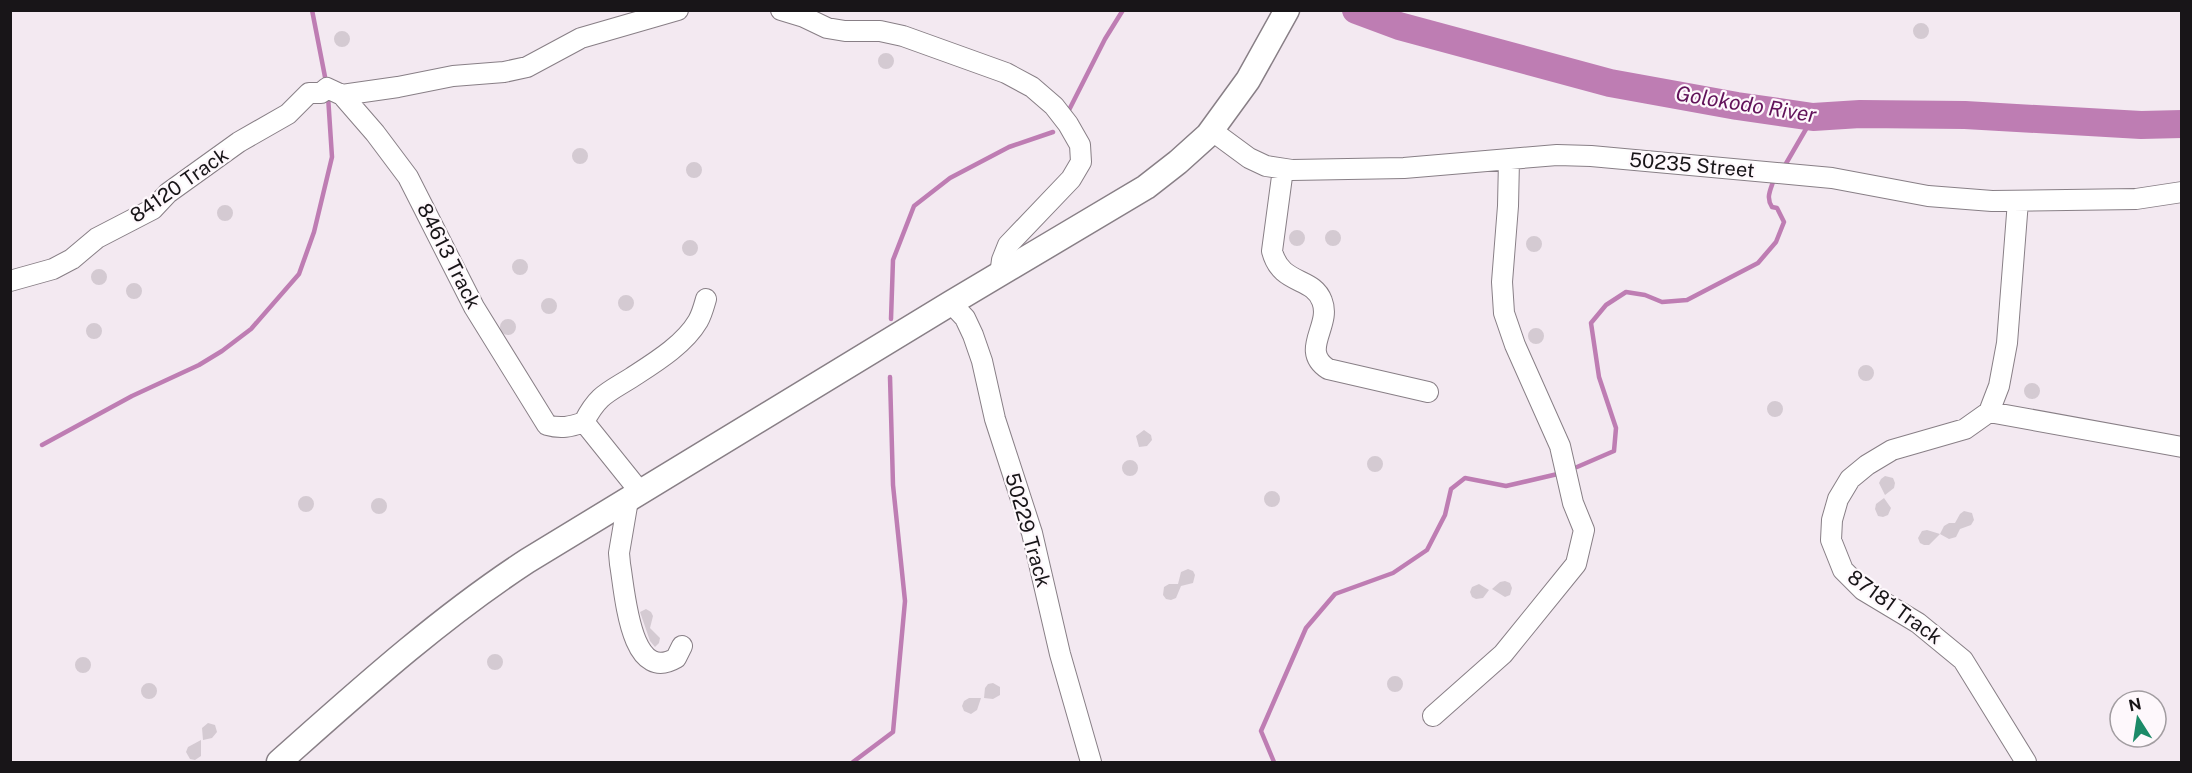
<svg xmlns="http://www.w3.org/2000/svg" width="2192" height="773" font-family="'Public Sans',sans-serif">
  <style>
    .lines { fill: none; stroke-linecap: round; stroke-linejoin: round }
    .stream { stroke: #be7db3; stroke-width: 4.5 }
    .river { stroke: #be7db3; stroke-width: 28 }
    .building { fill: #d4cad2 }
    .minor-casing { stroke: #887f86; stroke-width: 22 }
    .tertiary-casing { stroke: #887f86; stroke-width: 27 }
    .minor { stroke: #fff; stroke-width: 20 }
    .tertiary { stroke: #fff; stroke-width: 24 }
    .labels { text-anchor: middle; dominant-baseline: central; stroke-width: 4.5; stroke-linejoin: round; paint-order: stroke }
    .street-label { font-size: 20px; fill: #181518; stroke: #fef8fc }
    .water-label { font-size: 21px; font-style: italic; fill: #62135a; stroke: #fef8fc }
  </style>
  <rect width="100%" height="100%" fill="#f3e9f1"/>
  <g class="lines">
    <path class="stream" d="M312 10 326 82
      M1068 112 1105 39 1123 10
      M1784 167 1813 117
      M891 319 893 260 914 206 950 178 1009 147 1053 132
      M42 445 132 396 199 365 222 351 251 329 299 274 314 232 332 157 328 96
      M1577 467 1614 451 1616 428 1599 377 1591 323 1606 305 1626 292 1645 295 1662 302 1687 300 1758 263 1776 242 1784 222 1777 208 1772 207C1766 198 1770 191 1773 182
      M853 762 893 732 905 601 893 485 890 377
      M1274 762 1261 731 1306 628 1335 594 1393 573 1427 550 1445 515 1451 489 1465 478 1506 486 1562 473"/>
    <path class="river" d="M1356 10 1399 26 1610 83 1737 106 1813 117 1860 114 1965 115 2141 125 2182 124"/>
  </g>
  <path class="building" d="M1913 31a8 8 0 1 1 16 0a8 8 0 1 1-16 0Z
    M334 39a8 8 0 1 1 16 0a8 8 0 1 1-16 0Z
    M878 61a8 8 0 1 1 16 0a8 8 0 1 1-16 0Z
    M572 156a8 8 0 1 1 16 0a8 8 0 1 1-16 0Z
    M686 170a8 8 0 1 1 16 0a8 8 0 1 1-16 0Z
    M217 213a8 8 0 1 1 16 0a8 8 0 1 1-16 0Z
    M1325 238a8 8 0 1 1 16 0a8 8 0 1 1-16 0Z
    M1289 238a8 8 0 1 1 16 0a8 8 0 1 1-16 0Z
    M1526 244a8 8 0 1 1 16 0a8 8 0 1 1-16 0Z
    M682 248a8 8 0 1 1 16 0a8 8 0 1 1-16 0Z
    M512 267a8 8 0 1 1 16 0a8 8 0 1 1-16 0Z
    M91 277a8 8 0 1 1 16 0a8 8 0 1 1-16 0Z
    M126 291a8 8 0 1 1 16 0a8 8 0 1 1-16 0Z
    M618 303a8 8 0 1 1 16 0a8 8 0 1 1-16 0Z
    M541 306a8 8 0 1 1 16 0a8 8 0 1 1-16 0Z
    M500 327a8 8 0 1 1 16 0a8 8 0 1 1-16 0Z
    M86 331a8 8 0 1 1 16 0a8 8 0 1 1-16 0Z
    M1528 336a8 8 0 1 1 16 0a8 8 0 1 1-16 0Z
    M1858 373a8 8 0 1 1 16 0a8 8 0 1 1-16 0Z
    M2024 391a8 8 0 1 1 16 0a8 8 0 1 1-16 0Z
    M1767 409a8 8 0 1 1 16 0a8 8 0 1 1-16 0Z
    M1144 430 1151 435 1152 440 1147 446 1139 447 1136 436Z
    M1367 464a8 8 0 1 1 16 0a8 8 0 1 1-16 0Z
    M1122 468a8 8 0 1 1 16 0a8 8 0 1 1-16 0Z
    M1885 476 1893 478 1895 483 1894 488 1885 495 1879 483 1881 479Z
    M1264 499a8 8 0 1 1 16 0a8 8 0 1 1-16 0Z
    M298 504a8 8 0 1 1 16 0a8 8 0 1 1-16 0Z
    M1884 498 1891 508 1888 515 1883 517 1878 516 1875 509 1876 504Z
    M371 506a8 8 0 1 1 16 0a8 8 0 1 1-16 0Z
    M1964 511 1972 513 1974 520 1971 525 1960 529 1956 537 1949 539 1940 534 1929 545H1924L1920 543 1918 538 1922 531 1927 530 1940 534 1944 526 1949 523H1955L1960 514Z
    M1188 569 1193 571 1195 575 1193 583 1181 586 1176 598 1171 600 1166 599 1163 595 1164 587 1169 584H1178L1181 572Z
    M1505 581 1510 583 1512 588 1510 595 1505 597 1492 589 1500 582Z
    M1479 584 1489 590 1483 598 1476 599 1472 597 1470 592 1472 587Z
    M646 609 651 612 653 616 650 628 660 638 659 643 655 647 650 641 640 612Z
    M487 662a8 8 0 1 1 16 0a8 8 0 1 1-16 0Z
    M75 665a8 8 0 1 1 16 0a8 8 0 1 1-16 0Z
    M1387 684a8 8 0 1 1 16 0a8 8 0 1 1-16 0Z
    M993 683 1000 687V695L993 699 984 698 985 688 988 684Z
    M141 691a8 8 0 1 1 16 0a8 8 0 1 1-16 0Z
    M969 698H981L977 710 971 714 964 711 962 706 964 701Z
    M208 723 215 725 217 732 212 738 203 740 202 728Z
    M201 740V756L195 760 190 759 186 752 188 747Z"/>
  <g class="lines">
    <defs>
      <path id="minor" d="M781 10 804 17 827 28 845 31H880L903 36 1006 73 1032 87 1054 106 1068 124 1080 145 1081 162 1071 179 1008 245 1002 260 1000 275
        M342 95 398 87 453 76 504 72 527 67 581 38 678 10
        M1211 130 1249 158 1266 166 1292 170 1404 168 1557 155 1591 156 1832 178 1928 196 1992 201 2136 199 2182 192
        M1283 169 1272 251C1281 286 1313 276 1322 301 1332 326 1299 350 1328 369L1428 392
        M2018 201 2007 343 1999 386 1989 412 1965 429 1892 450 1867 465 1850 479 1838 499 1832 520 1831 540 1843 570 1863 590 1918 623 1963 660 2026 762
        M10 281 53 269 72 259 97 238 153 209 168 193 239 142 288 114 309 93H321L327 88 342 95 375 133 408 177 474 307 547 425C561 429 570 427 584 422
        M951 303 965 318 973 335 982 361 995 419 1032 533 1060 654 1091 762
        M1989 412 2182 447
        M641 493 584 422C598 395 607 393 631 378 654 363 684 345 698 321 702 314 704 306 706 299
        M628 500 619 553 620 564C625 592 630 685 676 658L682 646
        M1433 716 1503 654 1576 564 1584 530 1573 503 1560 446 1515 345 1504 313 1502 282 1508 206 1509 160"/>
      <path id="tertiary" d="M279 762C359 691 437 620 527 561L951 303 1146 187 1178 162 1208 135 1248 80 1287 10"/>
    </defs>
    <use href="#minor" class="minor-casing"/>
    <use href="#tertiary" class="tertiary-casing"/>
    <use href="#minor" class="minor"/>
    <use href="#tertiary" class="tertiary"/>
  </g>
  <g class="labels">
    <g class="street-label">
      <text transform="translate(1692 165) rotate(5)">50235 Street</text>
      <text transform="translate(179 185) rotate(-35)">84120 Track</text>
      <text transform="translate(449 256) rotate(63)">84613 Track</text>
      <text transform="translate(1028 530) rotate(74)">50229 Track</text>
      <text transform="translate(1895 607) rotate(36)">87181 Track</text>
    </g>
    <g class="water-label">
      <text transform="translate(1746 104) rotate(9)">Golokodo River</text>
    </g>
  </g>
  <rect width="2192" height="773" fill="none" stroke="#181518" stroke-width="24"/>
  <g transform="translate(2138 719) rotate(348)"><circle r="28" fill="#fef8fc" stroke="#a29da1" stroke-width="1.5"/>
  <path d="M0-4.5L10 22L0 15L-10 22Z" fill="#1c8a68"/>
  <text y="-9" font-size="16" font-weight="bold" text-anchor="middle" fill="#181518">N</text>
  </g>
</svg>
